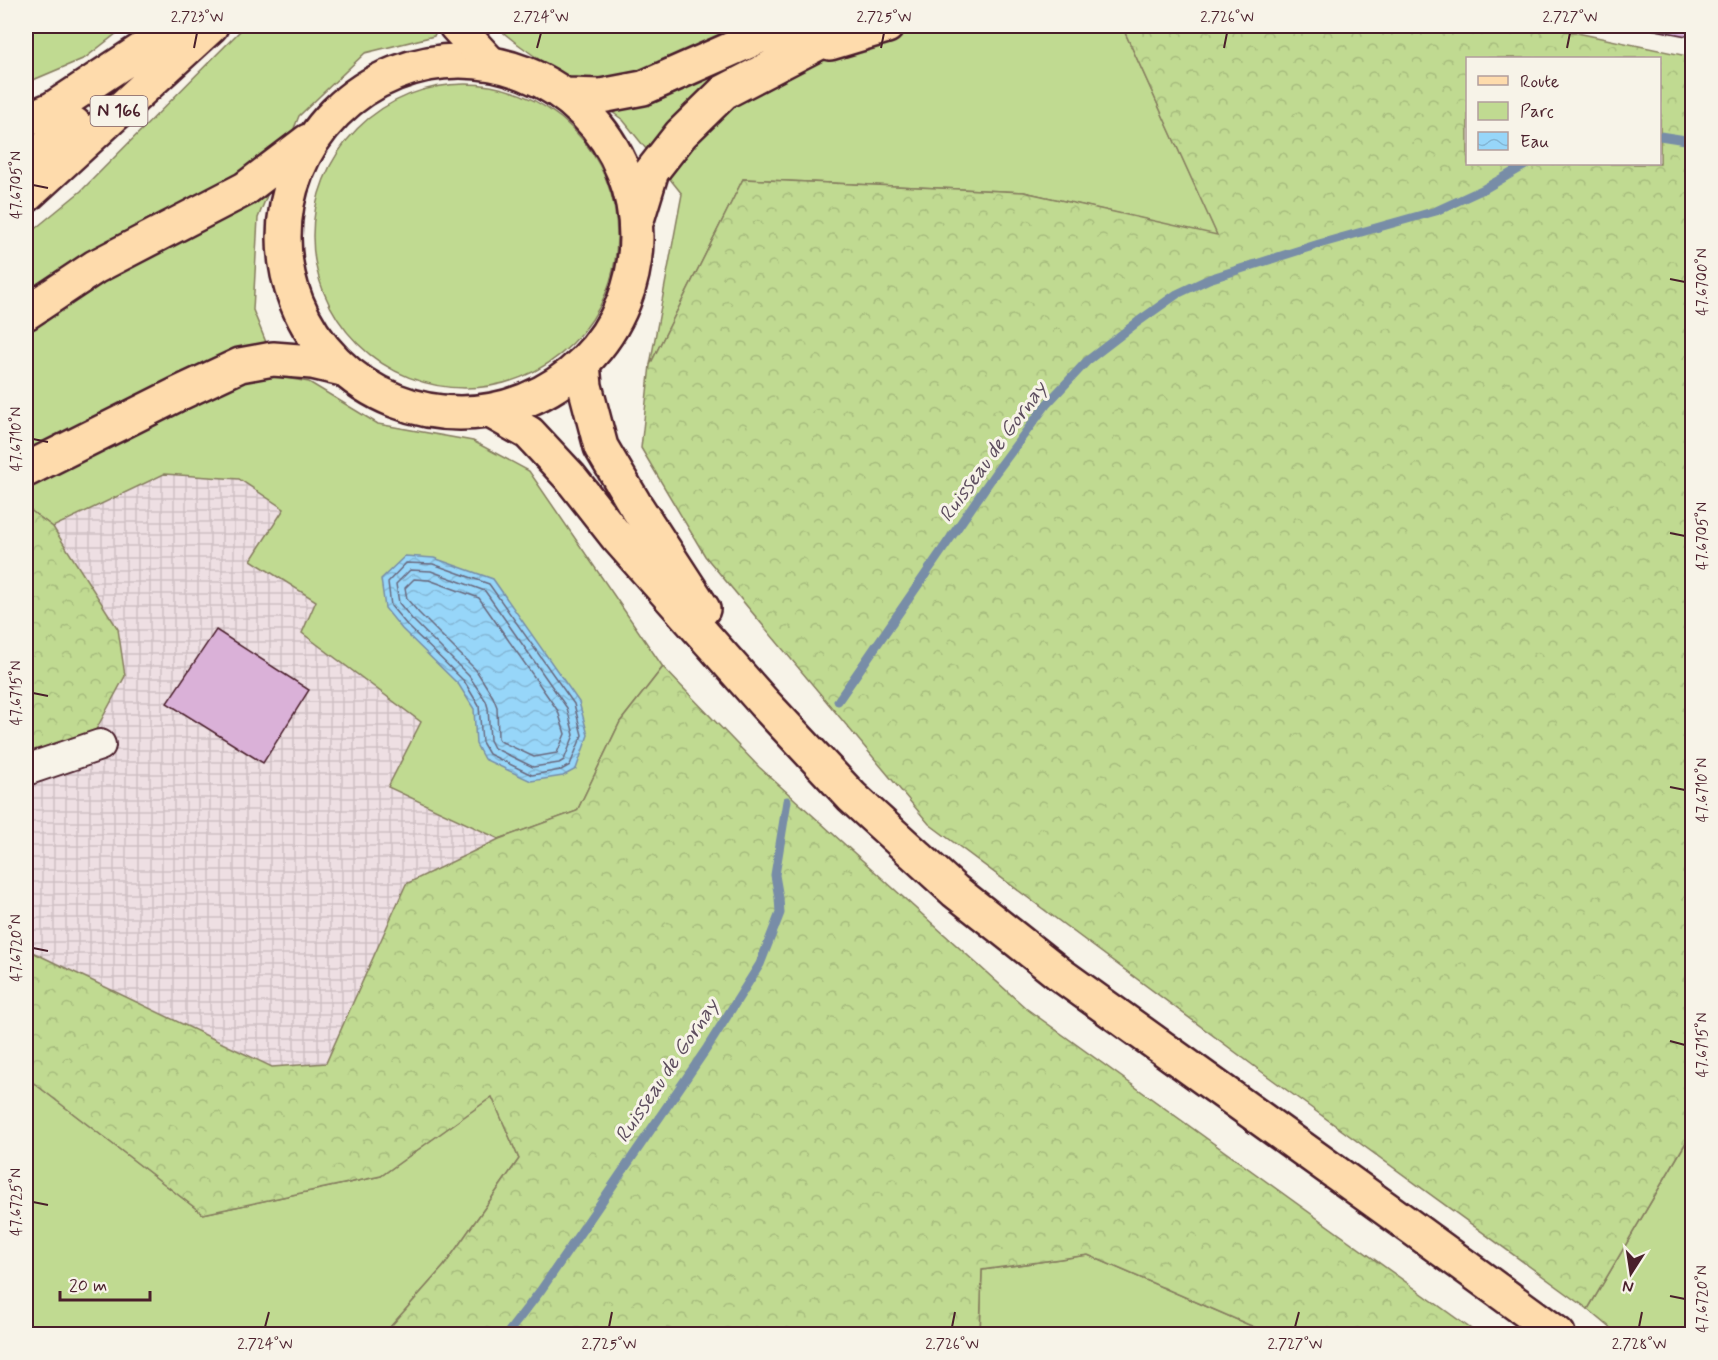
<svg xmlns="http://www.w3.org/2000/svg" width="1718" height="1360" font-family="Mynerve,sans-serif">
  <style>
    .industrial { fill: url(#industrial-grid) }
    .green { fill: #c0da91; stroke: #857c5e; stroke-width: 1.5 }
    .forest { fill: url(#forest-crowns); stroke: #857c5e; stroke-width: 1.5; fill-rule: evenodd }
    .water { fill: url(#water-waves); stroke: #788da7; stroke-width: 1.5 }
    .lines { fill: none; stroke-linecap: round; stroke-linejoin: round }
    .shore { stroke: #69687d; stroke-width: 1.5 }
    .stream { stroke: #788da7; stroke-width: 9 }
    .building { fill: #dab1d8; stroke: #4a1f2b; stroke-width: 1.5 }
    .minor-casing { stroke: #4a1f2b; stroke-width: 34 }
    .major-casing { stroke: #4a1f2b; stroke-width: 38 }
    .highway-casing { stroke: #4a1f2b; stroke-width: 38 }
    .minor { stroke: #f7f3e8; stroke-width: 30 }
    .major { stroke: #fedbac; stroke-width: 33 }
    .highway { stroke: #fedbac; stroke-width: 33 }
    .ticks { fill: none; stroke: #4a1f2b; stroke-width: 2 }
    .labels { text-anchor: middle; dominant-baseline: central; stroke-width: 6; stroke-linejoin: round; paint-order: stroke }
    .shield { fill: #f7f3e8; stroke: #7e5f64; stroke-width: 1.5 }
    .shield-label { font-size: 18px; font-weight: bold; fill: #4a1f2b }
    .water-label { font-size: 21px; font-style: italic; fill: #5d4d5e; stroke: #f7f3e8 }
    .neatline { fill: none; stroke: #4a1f2b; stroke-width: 2 }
    .ticks-label { font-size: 15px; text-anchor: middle; fill: #4a1f2b }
  </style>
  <defs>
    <pattern id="industrial-grid" width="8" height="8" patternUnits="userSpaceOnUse" patternTransform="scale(1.5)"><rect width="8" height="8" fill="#eedfe3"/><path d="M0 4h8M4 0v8" fill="none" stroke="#cebfc3"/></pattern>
    <pattern id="forest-crowns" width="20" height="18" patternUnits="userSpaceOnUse" patternTransform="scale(1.5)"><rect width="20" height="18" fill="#c0da91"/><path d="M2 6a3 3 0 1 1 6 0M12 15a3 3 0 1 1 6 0" fill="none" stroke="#a6bb7d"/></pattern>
    <pattern id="water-waves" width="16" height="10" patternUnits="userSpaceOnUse" patternTransform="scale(1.5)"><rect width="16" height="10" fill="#97d6f9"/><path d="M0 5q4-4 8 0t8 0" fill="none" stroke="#84b7d6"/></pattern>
  </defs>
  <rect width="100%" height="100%" fill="#f7f3e8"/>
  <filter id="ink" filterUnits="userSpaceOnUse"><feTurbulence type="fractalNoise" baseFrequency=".0167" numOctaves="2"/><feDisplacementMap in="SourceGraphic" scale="12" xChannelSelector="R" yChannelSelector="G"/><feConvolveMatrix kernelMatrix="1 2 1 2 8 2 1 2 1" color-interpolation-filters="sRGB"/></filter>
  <g filter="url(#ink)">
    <path class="industrial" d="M164 474 239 479 284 509 316 601 302 633 421 722 389 787 499 839 406 885 326 1063 272 1067 26 949V761L118 629 53 527Z"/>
    <path class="green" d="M26 26H126L85 58 26 83Z
      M245 26H438L434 36 365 53 299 116 258 218 253 310 280 377 309 382 378 424 473 441 529 471 663 667 620 722 577 811 499 839 388 787 421 722 302 633 316 601 251 560 284 509 239 479 164 474 53 527 26 507V236L81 191Z
      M495 26H1122L1218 236 1024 192 743 179 650 365 682 194 623 120 515 42Z
      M313 236a152 152 0 1 1 304 0a152 152 0 1 1-304 0Z
      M26 1077 203 1214 381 1176 492 1096 519 1159 444 1266 384 1334H26Z
      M1692 1132V1334H1618L1588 1309Z
      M1088 1255 1270 1334H980L982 1270Z"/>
    <path class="forest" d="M1122 26H1544L1692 57V1132L1588 1309 1266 1075 929 824 705 556 641 448 650 365 743 179 1024 192 1217 235ZM1468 58H1660V164H1468Z
      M26 507 53 527 118 629 125 676 92 737 26 761Z
      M663 667 759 767 1027 1009 1478 1334H1270L1088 1255 982 1270 980 1334H384L444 1266 519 1159 492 1097 381 1176 203 1214 26 1077V949L272 1067 326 1063 406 884 499 839 577 811 620 722Z"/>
    <path class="water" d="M405 556 434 558 493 579 579 702 588 735 576 769 563 776 531 781 484 759 476 744 474 709 459 685 402 629 385 608 381 579Z"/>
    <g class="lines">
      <path class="shore" d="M406 563 433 564 489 584 574 704 582 735 570 765 561 770 532 775 489 754 482 742 479 706 464 681 407 625 391 606 388 582Z
        M410 570 431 571 485 591 567 708 574 735 564 760 559 763 533 767 494 748 490 740 488 708 486 701 469 676 412 619 399 603 396 584Z
        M414 579 429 580 479 598 558 711 565 734 557 753 534 757 500 741 498 738 497 707 493 697 476 670 419 613 407 599 405 588Z"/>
      <path class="stream" d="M1660 136 1692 141
        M838 701 996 472 1046 405 1087 361 1139 321 1177 294 1209 279 1319 244 1436 211 1484 189 1527 164
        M507 1334 541 1290 707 1048 760 964 780 913 779 898 775 875 787 801"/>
    </g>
    <path class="building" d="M1635 26H1692V37Z
      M216 630 309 690 263 763 167 703Z"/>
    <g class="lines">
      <defs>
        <path id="minor" d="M26 770 100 745"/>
        <path id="major" d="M830 43 887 26
          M284 237a176 176 0 1 1 352 0a176 176 0 1 1-352 0Z
          M566 95 601 96 643 88 754 39 782 26
          M637 220 652 171 681 134 724 92 851 26
          M26 313 95 267 245 189 308 141
          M583 364 585 386 601 447 634 503 703 609
          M490 411 529 433 570 477 617 537 764 703 852 797 955 891 1061 975 1385 1208 1558 1334
          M26 470 178 394 240 365 273 359 312 362 342 369"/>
        <path id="highway" d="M456 26 490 63
          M26 120 52 109 178 26
          M26 164 74 124
          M26 196 211 26"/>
      </defs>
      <use href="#minor" class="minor-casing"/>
      <use href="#major" class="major-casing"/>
      <use href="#highway" class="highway-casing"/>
      <use href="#minor" class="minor"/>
      <use href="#major" class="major"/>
      <use href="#highway" class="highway"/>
    </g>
  </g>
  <path class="ticks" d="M194 48 197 33M537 48 541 33M881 48 884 33M1224 48 1227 33M1567 48 1570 33M33 185 48 188M1670 279 1685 282M33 439 48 442M1670 533 1685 536M33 693 48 696M1670 787 1685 790M33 948 48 951M1670 1041 1685 1045M33 1202 48 1205M1670 1296 1685 1299M265 1327 269 1312M609 1327 612 1312M952 1327 955 1312M1295 1327 1299 1312M1639 1327 1642 1312"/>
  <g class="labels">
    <rect class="shield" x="90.5" y="96" width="57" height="30" rx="4.5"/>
    <g class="shield-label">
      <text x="119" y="111">N 166</text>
    </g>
    <g class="water-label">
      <text transform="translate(993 452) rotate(-54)">Ruisseau de Gornay</text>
      <text transform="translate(667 1071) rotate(-56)">Ruisseau de Gornay</text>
    </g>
  </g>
  <rect width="1718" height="1360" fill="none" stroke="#f7f3e8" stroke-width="66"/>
  <rect x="1466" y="57" width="195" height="108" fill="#f7f3e8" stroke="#b29e9c" stroke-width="1.5"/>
  <rect x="1478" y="76" width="30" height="9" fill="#fedbac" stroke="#b29e9c" stroke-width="1.5"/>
  <text x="1520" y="87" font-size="18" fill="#4a1f2b">Route</text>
  <rect x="1478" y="102" width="30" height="18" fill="#c0da91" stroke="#b29e9c" stroke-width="1.5"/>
  <text x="1520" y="117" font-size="18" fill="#4a1f2b">Parc</text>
  <rect x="1478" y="132" width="30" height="18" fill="url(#water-waves)" stroke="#b29e9c" stroke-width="1.5"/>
  <text x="1520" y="147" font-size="18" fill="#4a1f2b">Eau</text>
  <g transform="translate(1631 1273) rotate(192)" stroke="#f7f3e8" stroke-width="4.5" paint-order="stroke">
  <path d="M0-4.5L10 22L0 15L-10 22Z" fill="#4a1f2b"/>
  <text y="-9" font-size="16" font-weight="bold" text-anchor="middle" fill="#4a1f2b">N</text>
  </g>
  <path d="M60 1291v9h90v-9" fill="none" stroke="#4a1f2b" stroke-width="3"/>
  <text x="69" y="1291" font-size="18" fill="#4a1f2b" stroke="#f7f3e8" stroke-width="4.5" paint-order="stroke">20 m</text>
  <rect x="33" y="33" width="1652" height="1294" class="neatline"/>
  <g class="ticks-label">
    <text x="197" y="22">2.723°W</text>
    <text x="541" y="22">2.724°W</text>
    <text x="884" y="22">2.725°W</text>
    <text x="1227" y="22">2.726°W</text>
    <text x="1570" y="22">2.727°W</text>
    <text transform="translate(16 185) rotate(-90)" y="5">47.6705°N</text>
    <text transform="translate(1702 282) rotate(-90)" y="5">47.6700°N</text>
    <text transform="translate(16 439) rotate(-90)" y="5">47.6710°N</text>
    <text transform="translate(1702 536) rotate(-90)" y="5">47.6705°N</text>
    <text transform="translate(16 693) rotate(-90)" y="5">47.6715°N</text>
    <text transform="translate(1702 790) rotate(-90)" y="5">47.6710°N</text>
    <text transform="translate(16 948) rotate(-90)" y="5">47.6720°N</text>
    <text transform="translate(1702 1045) rotate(-90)" y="5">47.6715°N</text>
    <text transform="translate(16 1202) rotate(-90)" y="5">47.6725°N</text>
    <text transform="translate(1702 1299) rotate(-90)" y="5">47.6720°N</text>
    <text x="265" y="1349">2.724°W</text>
    <text x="609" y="1349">2.725°W</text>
    <text x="952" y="1349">2.726°W</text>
    <text x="1295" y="1349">2.727°W</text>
    <text x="1639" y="1349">2.728°W</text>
  </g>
</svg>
